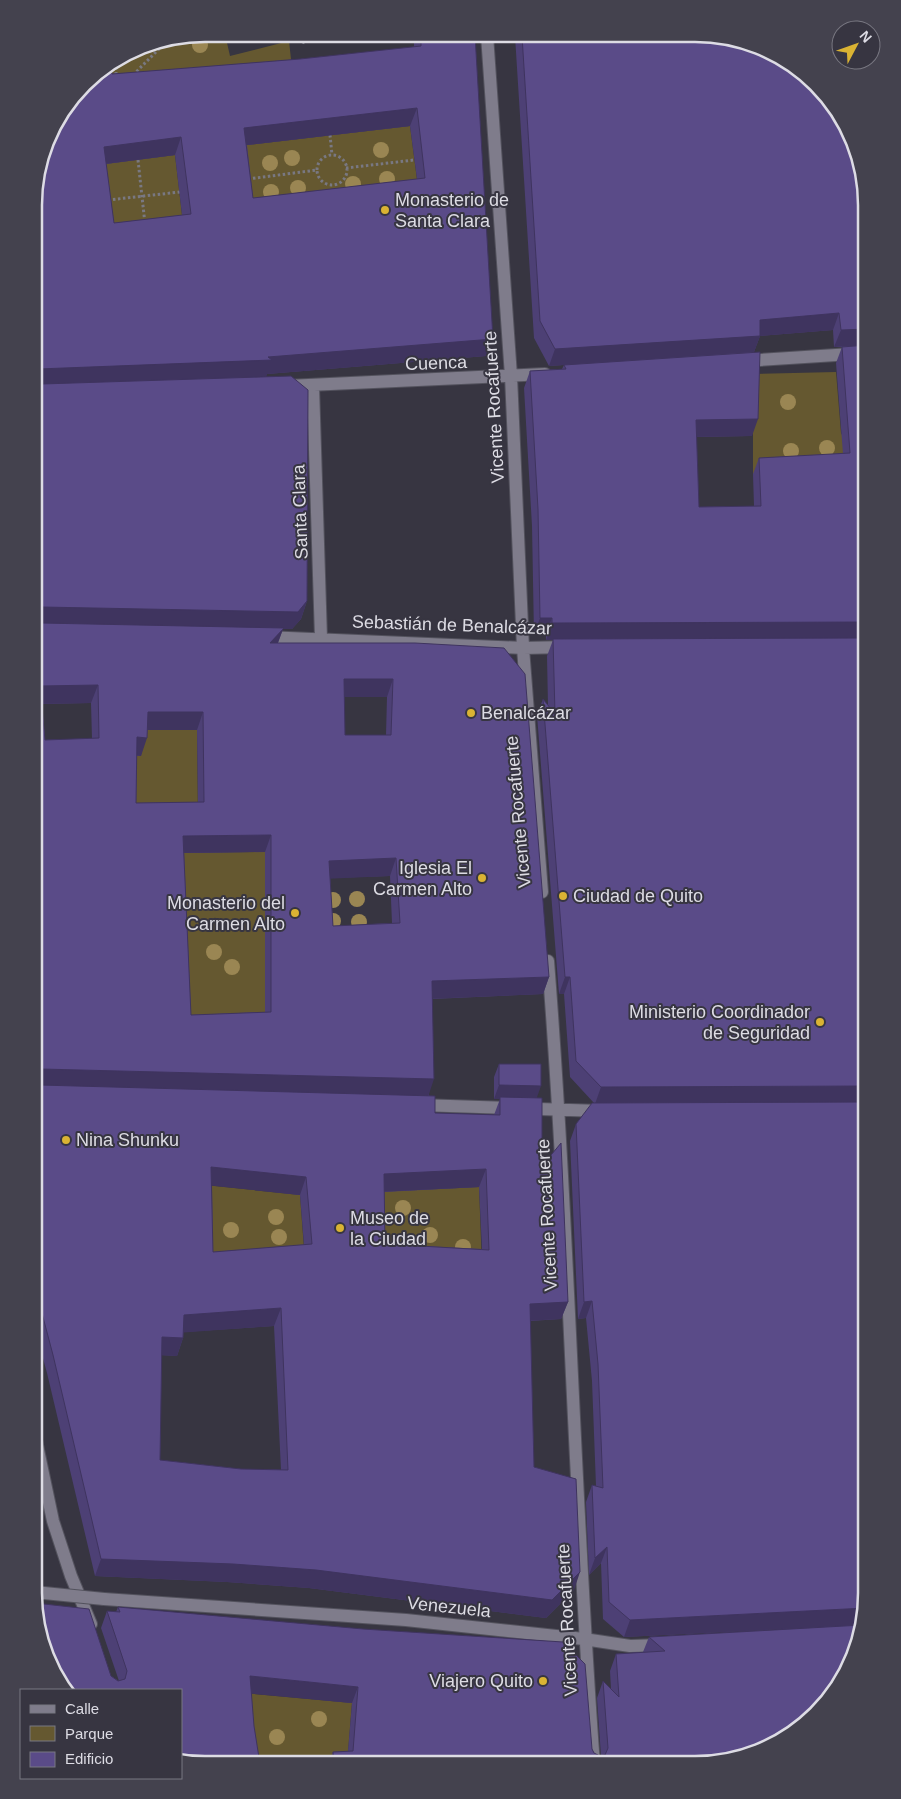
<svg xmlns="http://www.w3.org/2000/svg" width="901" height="1799" font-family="Arial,sans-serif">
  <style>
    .green { fill: #655830 }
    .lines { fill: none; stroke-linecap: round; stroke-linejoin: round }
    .minor-casing { stroke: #53525d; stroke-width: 14 }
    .path { stroke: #797882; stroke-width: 3; stroke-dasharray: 2.5 2.5; stroke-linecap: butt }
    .minor { stroke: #7f7c8b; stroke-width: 12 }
    .minor-bridge-casing { stroke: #53525d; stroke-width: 14; stroke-linecap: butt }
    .minor-bridge { stroke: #7f7c8b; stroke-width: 12 }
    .tree { fill: #9a8653 }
    .wall { fill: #4d4075; fill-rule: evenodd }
    .shaded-wall { fill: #3f345f }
    .building { fill: #5a4b88; stroke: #3f345f; fill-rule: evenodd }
    .poi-dot { fill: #dab333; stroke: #373541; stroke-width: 2 }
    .labels { text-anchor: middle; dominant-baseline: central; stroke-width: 4; stroke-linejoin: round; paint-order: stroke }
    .poi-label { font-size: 18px; fill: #dddce4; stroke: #373541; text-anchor: start }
    .street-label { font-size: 18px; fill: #dddce4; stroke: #373541 }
    .rim { fill: none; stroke: #dddce4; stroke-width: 2.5 }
  </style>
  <rect width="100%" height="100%" fill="#373541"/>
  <path class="green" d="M206 34H225L230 56 289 41 293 77 105 92 103 70 140 47Z
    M410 126 419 195 247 215 238 146Z
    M175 155 184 232 107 241 97 165Z
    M836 372 841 433 859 470 753 474V374Z
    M142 730H197L198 820 129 842 131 755Z
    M265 852V1030L184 1033 176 853Z
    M205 1185 300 1195 305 1262 207 1270Z
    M479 1187 482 1267 378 1262 377 1192Z
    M244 1693 352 1703 347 1764H251Z"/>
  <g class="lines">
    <defs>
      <path id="minor" d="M487 35 511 376 523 648 542 892
        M744 361 867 353
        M287 386 545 374
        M313 386 321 638
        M265 637 523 648 567 647
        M548 961C569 1229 574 1497 594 1765
        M419 1105 601 1111
        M34 1431 53 1521 71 1576 91 1624
        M104 1599 406 1620 584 1639 630 1646 661 1645"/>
    </defs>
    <use href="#minor" class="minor-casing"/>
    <path class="path" d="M284 34 305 43 308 34
      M175 40 232 34
      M116 62V78
      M133 75 166 42
      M330 135 332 155
      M317 170a15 15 0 1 1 30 0a15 15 0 1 1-30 0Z
      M138 160 145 224
      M346 168 414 160
      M248 179 317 170
      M108 200 180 192"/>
    <use href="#minor" class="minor"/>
    <defs>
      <path id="minor-bridge" d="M34 1592 104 1599"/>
    </defs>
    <use href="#minor-bridge" class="minor-bridge-casing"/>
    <use href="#minor-bridge" class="minor-bridge"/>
  </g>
  <g class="tree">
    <circle cx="200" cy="45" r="8"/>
    <circle cx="381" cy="150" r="8"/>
    <circle cx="292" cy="158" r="8"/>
    <circle cx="270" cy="163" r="8"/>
    <circle cx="387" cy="179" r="8"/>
    <circle cx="353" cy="184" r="8"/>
    <circle cx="298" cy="188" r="8"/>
    <circle cx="271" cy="192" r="8"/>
    <circle cx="788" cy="402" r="8"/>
    <circle cx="827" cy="448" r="8"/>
    <circle cx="791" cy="451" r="8"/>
    <circle cx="357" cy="899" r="8"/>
    <circle cx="333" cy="900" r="8"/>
    <circle cx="333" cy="921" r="8"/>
    <circle cx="359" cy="922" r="8"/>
    <circle cx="214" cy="952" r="8"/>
    <circle cx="232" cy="967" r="8"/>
    <circle cx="403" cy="1208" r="8"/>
    <circle cx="276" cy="1217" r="8"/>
    <circle cx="231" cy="1230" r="8"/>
    <circle cx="430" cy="1235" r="8"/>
    <circle cx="279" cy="1237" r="8"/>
    <circle cx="463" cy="1247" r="8"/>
    <circle cx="319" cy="1719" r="8"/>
    <circle cx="277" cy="1737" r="8"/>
  </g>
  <path class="wall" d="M414 35H475L486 356 267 374 266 376 307 601 301 619 292 629H283L278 643H415L549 977 543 994 432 999 429 1095 435 1113 494 1115 500 1099H494V1077L499 1064 536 1098 542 1166 568 1302 561 1319 530 1321 534 1467 574 1590 546 1618 309 1588 227 1582 95 1576 47 1373 34 1325 35 184 112 74 300 59 414 47ZM410 126 417 179 253 198 247 145ZM175 155 182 215 114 223 106 164ZM344 697H387L386 735H345ZM91 703 92 739 45 740 42 704ZM147 730H197L198 802 136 803 137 756H141ZM265 852V1012L191 1015 184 853ZM390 876 392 923 333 926 330 878ZM212 1185 300 1195 304 1245 213 1252ZM479 1187 482 1249 385 1244 384 1192ZM274 1326 281 1470 241 1469 160 1460 161 1355 177 1356 183 1338V1332Z
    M515 36 729 37 867 206V1605L854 1659 695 1765 329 1764 333 1752 348 1751 352 1703 251 1693 71 1690 111 1676 119 1681 101 1628 107 1611 116 1612 118 1607 592 1749 594 1753 600 1756H601L597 1698 603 1681 611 1689 610 1671 616 1654 643 1652 649 1637 844 1626 624 1637 603 1619 601 1563 589 1575 586 1502 592 1485 596 1486 592 1381 586 1318 578 1319 570 1141 576 1124 594 1103 570 1077 564 994H559L537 715 543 699 548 706 547 656 553 640H546V634L534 635 532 526 524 388 530 371 562 369 564 365 549 366 534 338ZM833 330 834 347H842L836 363 843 454 759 458 753 474 754 506 699 507 696 437 752 436 754 352 760 336Z"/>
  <path class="shaded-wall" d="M417 108 410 126 238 146 244 128Z
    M181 137 175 155 97 165 104 147Z
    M839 313 833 330 760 336 754 352 549 366 555 349 760 320Z
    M867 329V345L834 347 841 330Z
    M493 339 486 356 267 374 266 378 35 387V374L38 369 268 357Z
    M758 419 752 436 690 437 696 420Z
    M307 601 301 619 292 629H283L277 645 35 625V611L42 607Z
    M540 618H552L546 634 534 635Z
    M867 622V639L546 640 552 623Z
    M344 679H393L387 697H338Z
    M98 685 91 703 35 704 40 686Z
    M148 712H203L197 730H142Z
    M137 737 147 738 141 756 131 755Z
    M271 835 265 852 176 853 183 836Z
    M396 858 390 876 323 879 329 861Z
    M549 977 543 994 425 999 432 981Z
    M565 977H570L564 994H559Z
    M41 1069 434 1079 428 1097 34 1087V1072Z
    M499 1085 541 1086 536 1100 500 1097V1099H494Z
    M867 1086V1103L595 1104 601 1087Z
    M211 1167 306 1177 300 1195 205 1185Z
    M486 1169 479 1187 377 1192 384 1174Z
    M592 1301 586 1318 578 1319 584 1302Z
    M568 1302 561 1319 524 1321 530 1304Z
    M281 1308 274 1326 177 1333 184 1315Z
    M162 1337 183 1338 177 1356 155 1355Z
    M607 1547 601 1563 589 1575 595 1558Z
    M101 1559 580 1572 574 1590 546 1618 309 1588 227 1582 95 1576Z
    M866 1608 860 1625 624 1637 630 1620Z
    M250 1676 358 1687 352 1703 244 1693Z"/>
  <path class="building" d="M421 35H475L493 339 268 357 272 360 38 369 35 374V184L52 129 92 77 111 65 112 74 300 59 421 46ZM417 108 425 178 253 198 244 128ZM181 137 191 214 114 223 104 147Z
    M522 36 729 37 809 77 858 151 867 206V329L841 330 839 313 760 320V336L555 349 540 321Z
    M867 345V622L552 623V618H540L538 509 530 371 566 369 564 365 760 352 758 419 696 420 699 507 761 506 759 458 850 453 842 347Z
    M291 376 308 390 307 601 298 612 42 607 35 611V379L37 383 42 384Z
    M35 618 37 622 41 623 284 628 270 643H415L504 648 525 674 549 977 432 981 434 1079 41 1069 34 1072ZM344 679H393L391 735H345ZM98 685 99 738 45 740 40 686ZM148 712H203L204 802 136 803 137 737 147 738ZM271 835V1012L191 1015 183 836ZM396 858 400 923 333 926 329 861Z
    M867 638V1086L601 1087 576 1061 570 977H565L543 699 555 714 553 639Z
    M499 1064H541V1086L499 1085Z
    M34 1081 36 1084 40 1085 435 1096V1113L500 1115V1097L542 1098V1166L561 1143 568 1302 530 1304 534 1467 576 1479 580 1572 552 1600 316 1570 233 1564 101 1559 53 1355 34 1283ZM211 1167 306 1177 312 1244 213 1252ZM486 1169 489 1250 385 1244 384 1174ZM281 1308 288 1470 241 1469 160 1460 162 1337 183 1338 184 1315Z
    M867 1102V1605L866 1608 630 1620 609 1602 607 1547 595 1558 592 1485 603 1488 598 1364 592 1301 584 1302 576 1124 592 1103Z
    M35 1603 89 1609 111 1676 118 1681 125 1679 127 1671 107 1611 120 1612 118 1607 363 1629 563 1642 585 1664 592 1749 594 1753 600 1756 605 1755 608 1748 603 1681 619 1697 616 1654 665 1651 649 1637 862 1625 854 1659 832 1698 791 1736 750 1756 695 1765 334 1764 333 1752 353 1751 358 1687 250 1676 254 1726 260 1764H183L181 1763V1690H71L43 1648Z"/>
  <g class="poi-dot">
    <circle cx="385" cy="210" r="5"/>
    <circle cx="471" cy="713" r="5"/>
    <circle cx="482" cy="878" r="5"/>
    <circle cx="563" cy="896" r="5"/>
    <circle cx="295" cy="913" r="5"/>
    <circle cx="820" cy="1022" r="5"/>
    <circle cx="66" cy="1140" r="5"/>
    <circle cx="340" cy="1228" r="5"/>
    <circle cx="543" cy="1681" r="5"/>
  </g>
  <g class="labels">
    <g class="poi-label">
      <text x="395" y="200">Monasterio de<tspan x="395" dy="21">Santa Clara</tspan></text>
      <text x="481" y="713">Benalcázar</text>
      <text x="472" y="868" text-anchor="end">Iglesia El<tspan x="472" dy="21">Carmen Alto</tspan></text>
      <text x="573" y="896">Ciudad de Quito</text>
      <text x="285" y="903" text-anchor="end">Monasterio del<tspan x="285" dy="21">Carmen Alto</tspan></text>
      <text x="810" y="1012" text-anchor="end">Ministerio Coordinador<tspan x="810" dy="21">de Seguridad</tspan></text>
      <text x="76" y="1140">Nina Shunku</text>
      <text x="350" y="1218">Museo de<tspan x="350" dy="21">la Ciudad</tspan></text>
      <text x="533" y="1681" text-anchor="end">Viajero Quito</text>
    </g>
    <g class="street-label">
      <text transform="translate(436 363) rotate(-2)">Cuenca</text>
      <text transform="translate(494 407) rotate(-93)">Vicente Rocafuerte</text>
      <text transform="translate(300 512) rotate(-92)">Santa Clara</text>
      <text transform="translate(452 625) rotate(2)">Sebastián de Benalcázar</text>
      <text transform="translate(518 812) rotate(-95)">Vicente Rocafuerte</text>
      <text transform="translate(547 1215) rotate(-93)">Vicente Rocafuerte</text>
      <text transform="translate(449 1607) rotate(6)">Venezuela</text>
      <text transform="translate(567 1620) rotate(-93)">Vicente Rocafuerte</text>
    </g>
  </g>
  <path d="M0 0H901V1799H0ZM205 42H695A163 163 0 0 1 858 205V1593A163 163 0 0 1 695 1756H205A163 163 0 0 1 42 1593V205A163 163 0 0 1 205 42Z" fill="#44424e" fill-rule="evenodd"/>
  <path class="rim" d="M205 42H695A163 163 0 0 1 858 205V1593A163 163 0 0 1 695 1756H205A163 163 0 0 1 42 1593V205A163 163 0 0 1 205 42Z"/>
  <rect x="20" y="1689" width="162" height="90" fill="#373541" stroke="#797882"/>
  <rect x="30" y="1705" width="25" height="8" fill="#7f7c8b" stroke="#797882"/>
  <text x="65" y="1714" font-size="15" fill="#dddce4">Calle</text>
  <rect x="30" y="1726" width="25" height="15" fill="#655830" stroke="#797882"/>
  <text x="65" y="1739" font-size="15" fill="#dddce4">Parque</text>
  <rect x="30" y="1752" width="25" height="15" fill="#5a4b88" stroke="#797882"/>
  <text x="65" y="1764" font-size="15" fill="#dddce4">Edificio</text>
  <g transform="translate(856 45) rotate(49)"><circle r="24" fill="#373541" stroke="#797882"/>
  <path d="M0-4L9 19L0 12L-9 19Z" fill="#dab333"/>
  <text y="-8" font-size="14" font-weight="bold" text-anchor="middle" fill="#dddce4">N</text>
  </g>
</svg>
